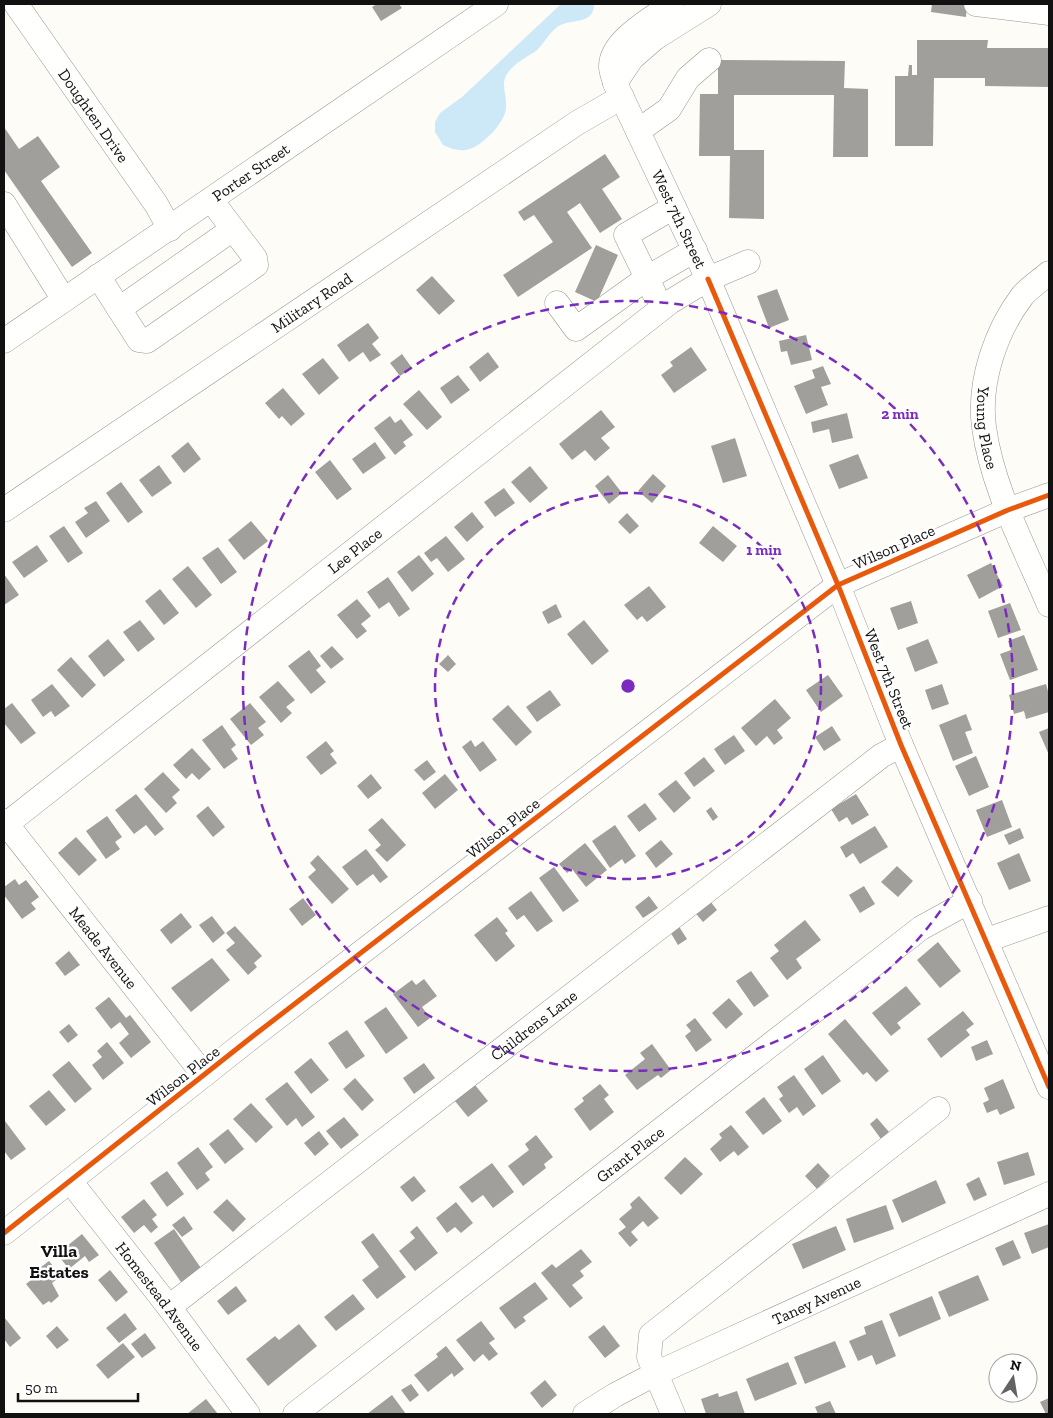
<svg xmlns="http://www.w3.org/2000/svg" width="1053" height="1418" font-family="'Zilla Slab',serif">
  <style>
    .water { fill: #cde8f7 }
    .building { fill: #a19f9c }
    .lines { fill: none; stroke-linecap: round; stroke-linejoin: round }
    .minor-casing { stroke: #979795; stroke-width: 25 }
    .minor { stroke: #fffffe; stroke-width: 24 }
    .cycleway-casing { stroke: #fff; stroke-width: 8 }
    .cycleway { stroke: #e8590c; stroke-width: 5 }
    .ring { fill: none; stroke: #7b2cbf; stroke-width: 2.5; stroke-dasharray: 9 6 }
    .labels { text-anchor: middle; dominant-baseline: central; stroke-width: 5; stroke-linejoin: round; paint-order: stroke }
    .street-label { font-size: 16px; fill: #111; stroke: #fff }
    .neighbourhood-label { font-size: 18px; font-weight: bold; fill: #111; stroke: #fff }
    .centre { fill: #7b2cbf; stroke: #fff; stroke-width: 2.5 }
    .ring-label { font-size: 15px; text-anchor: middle; font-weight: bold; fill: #7b2cbf; stroke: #fff; stroke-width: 5; stroke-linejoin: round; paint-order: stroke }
  </style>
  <rect width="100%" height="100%" fill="#fdfcf7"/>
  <path class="water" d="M561 4H594C594 27 568 17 556 28 548 34 544 44 536 51 529 56 520 60 514 66 497 81 507 90 506 108 505 122 485 143 472 148 462 153 452 149 443 145L435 132V122L440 113 462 97Z"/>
  <path class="building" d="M377 4H399L402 8 381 21 372 7Z
    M932 4H967L966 17 931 12Z
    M917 40H988L987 48H1049V87L985 86V78H934L933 146H895V76H908L909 65H912V75H917Z
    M718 60 845 61 844 88 868 89V157H833L834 95H734V150H764V219L729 218 730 156H699L700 94H718Z
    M4 127 19 149 38 136 60 167 41 181 92 253 72 267 4 170Z
    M605 154 620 177 602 189 622 219 600 233 580 203 567 212 592 248 518 297 503 275 553 242 534 215 524 221 518 212Z
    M596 245 618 255 597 302 575 292Z
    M432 276 455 301 439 315 416 290Z
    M777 289 789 320 769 328 757 296Z
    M368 323 379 338 372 344 381 355 370 362 363 352 349 362 337 345Z
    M806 335 812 360 791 365 787 351 781 352 779 341Z
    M691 347 707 370 674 393 661 375 673 366 670 362Z
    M488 352 499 367 480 382 469 367Z
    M402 354 412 368 400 376 390 363Z
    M323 358 339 378 319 395 302 374Z
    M823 366 831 384 821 387 828 405 806 414 794 386 815 378 812 370Z
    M458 375 470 390 451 404 440 388Z
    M283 388 305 414 291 426 282 416 279 419 265 403Z
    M419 390 442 417 427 430 403 404Z
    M601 410 615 427 601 438 610 448 595 461 585 450 572 460 559 444Z
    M847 413 853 438 832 443 829 429 813 433 811 422Z
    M390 416 395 423 401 419 413 435 403 442 406 446 395 455 374 428Z
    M735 438 747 476 723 483 711 446Z
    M188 442 201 459 184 473 171 456Z
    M375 442 386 458 363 474 352 459Z
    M858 454 868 478 839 489 829 465Z
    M330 460 352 489 337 500 315 472Z
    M159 465 172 483 152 497 139 480Z
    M530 466 548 488 530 503 511 482Z
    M653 474 666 486 652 503 638 491Z
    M608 475 622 493 609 504 595 486Z
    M121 482 143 512 128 523 106 493Z
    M504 488 515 503 495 517 484 502Z
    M96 501 110 521 86 538 75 522 88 513 84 508Z
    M472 512 484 527 467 542 454 527Z
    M627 513 639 526 630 534 618 522Z
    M251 521 268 541 244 560 228 540Z
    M64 526 83 553 68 563 49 536Z
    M713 526 737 546 723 562 699 543Z
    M446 536 465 559 448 572 437 558 431 562 424 553Z
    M37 545 48 561 24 578 12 562Z
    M218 547 237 572 221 584 202 558Z
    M419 555 434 574 412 592 397 572Z
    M991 563 1003 586 979 599 967 575Z
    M188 566 212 595 196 608 172 579Z
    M4 574 19 595 4 605Z
    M388 577 410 609 399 617 389 602 379 609 367 592Z
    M649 586 666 607 647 622 642 616 637 620 624 605Z
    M160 589 179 613 164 625 145 601Z
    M357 599 371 616 361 624 367 631 357 639 337 615Z
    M911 601 918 623 898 630 890 608Z
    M1010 603 1021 630 998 638 988 611Z
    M556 604 562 617 548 624 542 612Z
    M140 620 155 639 138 652 123 632Z
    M584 620 609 651 592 665 567 634Z
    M1024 635 1038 670 1010 680 1000 654 1011 650 1008 641Z
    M108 639 125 660 104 677 88 656Z
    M928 639 938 663 915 672 906 648Z
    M332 646 344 659 331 669 320 656Z
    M309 650 321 666 316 670 326 682 311 694 288 666Z
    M448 655 456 664 448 672 439 664Z
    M71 657 96 685 82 698 57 670Z
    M828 675 843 696 821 712 806 690Z
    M278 681 295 700 286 707 292 713 281 723 259 697Z
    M52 684 70 706 55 717 51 711 43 717 31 700Z
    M942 684 949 704 932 710 925 690Z
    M1046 684 1049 695V712L1026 719 1024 711 1014 714 1009 695Z
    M550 690 561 705 537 722 526 707Z
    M775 699 791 718 777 730 783 738 774 745 767 736 756 746 741 728Z
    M12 703 36 733 21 744 4 723V709Z
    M250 703 266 722 258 728 264 735 251 745 230 719Z
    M508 705 532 732 516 746 492 719Z
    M966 714 972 730 965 732 973 753 953 761 939 725Z
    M222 725 236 745 231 749 238 759 224 769 202 740Z
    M832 726 841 740 824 751 815 737Z
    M1049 728V755L1039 732Z
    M734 735 745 751 725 765 714 749Z
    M471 740 475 747 483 741 497 760 480 772 462 747Z
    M326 741 334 751 330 754 337 763 321 775 306 757Z
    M192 748 211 769 199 780 192 773 186 779 173 765Z
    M976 756 989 787 969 796 955 766Z
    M704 757 715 771 694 787 684 773Z
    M427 760 436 772 424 781 414 770Z
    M163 772 180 790 172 797 177 803 166 813 144 789Z
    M371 774 382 788 368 799 357 786Z
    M445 774 458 790 435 809 422 793Z
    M676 780 691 798 674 813 658 794Z
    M136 794 164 829 155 836 146 825 134 834 115 810Z
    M856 794 869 815 852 825 847 817 839 822 831 809Z
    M1002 800 1012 827 987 837 976 810Z
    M645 803 657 819 639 832 627 816Z
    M208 806 225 827 213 837 196 816Z
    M711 807 718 817 713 821 706 811Z
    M107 816 122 837 115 842 120 849 106 859 86 831Z
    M382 818 406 845 387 862 375 850 381 845 368 830Z
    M615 825 636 856 625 864 622 859 610 868 592 841Z
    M875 826 888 847 860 864 853 853 846 858 840 847Z
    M1020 828 1024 838 1009 845 1004 835Z
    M76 837 97 860 79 876 58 853Z
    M661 840 673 854 656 868 645 853Z
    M585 843 607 870 586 887 572 869 567 873 559 864Z
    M366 849 388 877 380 883 373 874 357 886 342 867Z
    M1019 853 1031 881 1009 890 997 863Z
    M318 855 349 889 332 904 308 877 316 870 310 863Z
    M897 866 913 881 898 897 881 882Z
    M554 867 579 901 563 912 539 878Z
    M15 879 19 885 26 880 39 897 31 903 36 909 22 919 4 895V887Z
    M864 886 875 904 860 913 849 895Z
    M531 891 553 921 537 932 524 915 517 920 508 908Z
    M649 896 658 908 643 918 635 907Z
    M707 897 717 910 703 922 692 909Z
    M303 898 316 915 302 926 289 909Z
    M181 913 192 927 171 944 160 930Z
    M212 916 225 933 213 943 199 925Z
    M497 917 508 931 505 933 515 946 496 962 474 935Z
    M805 920 821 940 796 959 802 968 787 980 770 958 779 951 774 945Z
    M678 925 687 939 678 945 669 930Z
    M235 926 262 956 254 963 257 967 248 975 226 950 235 943 226 933Z
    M938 942 961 971 940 988 917 960Z
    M69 951 80 965 65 976 55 963Z
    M212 958 230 980 191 1012 171 988Z
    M751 971 769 996 754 1007 736 981Z
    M424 979 437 996 422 1007 430 1018 418 1027 393 994 412 980 416 985Z
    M906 986 921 1004 897 1023 901 1028 891 1036 872 1013Z
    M109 997 126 1018 130 1015 151 1042 131 1058 119 1043 129 1034 120 1022 111 1029 95 1008Z
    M729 998 743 1014 726 1029 712 1013Z
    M386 1007 408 1038 386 1054 364 1022Z
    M963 1011 974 1024 966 1030 970 1035 941 1058 927 1039Z
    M695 1018 712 1040 696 1052 685 1036 691 1031 686 1025Z
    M845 1019 889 1071 876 1082 867 1072 863 1075 828 1034Z
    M69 1024 78 1035 68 1043 59 1032Z
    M347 1030 365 1056 346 1069 328 1043Z
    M987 1040 993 1054 976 1061 971 1047Z
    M107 1042 124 1063 103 1080 92 1065 102 1057 97 1051Z
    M652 1044 671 1070 661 1078 658 1075 637 1090 625 1075 645 1059 640 1053Z
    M823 1055 841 1081 822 1095 804 1069Z
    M311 1058 329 1080 311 1094 294 1072Z
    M69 1061 92 1089 75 1103 52 1075Z
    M424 1063 435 1078 414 1094 403 1078Z
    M794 1075 816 1106 803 1116 797 1107 789 1113 779 1099 783 1096 777 1087Z
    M355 1078 374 1100 362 1111 343 1089Z
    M1003 1079 1015 1108 1000 1115 997 1109 987 1113 983 1103 989 1100 984 1088Z
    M287 1082 315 1117 302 1127 296 1118 287 1126 265 1099Z
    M600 1084 609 1095 604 1099 614 1112 590 1131 574 1109 584 1101 582 1098Z
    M475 1085 488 1101 468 1117 455 1101Z
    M49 1090 66 1110 46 1126 29 1106Z
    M764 1097 782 1121 763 1135 745 1112Z
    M251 1103 273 1127 256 1143 233 1119Z
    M344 1117 359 1135 341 1149 326 1131Z
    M877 1118 889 1132 881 1139 870 1124Z
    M5 1121 26 1149 11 1160 4 1151Z
    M731 1125 749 1147 738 1156 734 1151 720 1162 710 1149 722 1138 719 1134Z
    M228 1129 244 1149 225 1164 209 1144Z
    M319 1131 329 1144 315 1156 304 1143Z
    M536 1135 553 1157 544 1164 546 1168 523 1186 508 1166 529 1150 525 1144Z
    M198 1147 213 1167 205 1173 210 1180 197 1190 177 1163Z
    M1028 1152 1035 1175 1004 1185 997 1162Z
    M685 1157 703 1174 681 1195 664 1178Z
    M492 1163 514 1192 493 1208 483 1195 472 1203 459 1187Z
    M818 1163 830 1176 817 1189 805 1176Z
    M167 1171 184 1194 167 1207 150 1183Z
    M414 1176 426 1191 412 1202 400 1187Z
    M979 1177 987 1195 974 1201 966 1184Z
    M936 1180 946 1203 902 1223 892 1200Z
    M639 1196 659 1218 648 1227 643 1221 631 1232 638 1240 630 1247 618 1233 626 1227 619 1219 632 1208 630 1204Z
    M144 1199 157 1215 152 1219 158 1227 151 1233 144 1225 134 1233 121 1217Z
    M227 1199 246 1219 233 1232 213 1212Z
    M456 1202 473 1223 461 1233 455 1227 447 1233 436 1218Z
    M886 1205 894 1229 854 1243 846 1219Z
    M184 1216 193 1229 182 1237 172 1225Z
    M1049 1224V1247L1032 1254 1024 1233Z
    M417 1226 438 1253 415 1271 399 1251 415 1238 410 1232Z
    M836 1226 846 1250 803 1269 792 1244Z
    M174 1229 203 1271 183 1285 154 1243Z
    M373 1233 406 1277 377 1299 362 1280 379 1267 361 1242Z
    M82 1234 99 1255 89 1262 85 1256 69 1269 57 1254Z
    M1013 1240 1021 1258 1003 1266 995 1248Z
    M581 1249 592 1262 580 1271 584 1276 572 1285 583 1298 570 1308 541 1273 552 1264 556 1268Z
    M49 1261 61 1276 52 1283 59 1296 51 1303 49 1301 43 1305 26 1284 40 1273 37 1270Z
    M110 1270 128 1292 116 1302 98 1280Z
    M978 1275 989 1300 949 1317 938 1292Z
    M535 1282 548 1299 523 1317 526 1321 515 1329 499 1308Z
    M236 1286 247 1301 228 1315 217 1301Z
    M353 1294 365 1309 336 1331 324 1317Z
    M932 1296 941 1319 899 1337 889 1314Z
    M125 1313 137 1329 119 1343 106 1328Z
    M4 1317 21 1338 10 1347 4 1339Z
    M882 1320 896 1356 876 1365 872 1355 858 1361 849 1341 866 1334 864 1327Z
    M481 1321 495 1339 489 1343 498 1354 489 1361 483 1354 474 1362 456 1340Z
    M299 1324 317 1346 268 1386 246 1359 275 1336 279 1340Z
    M604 1325 620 1346 605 1358 588 1337Z
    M57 1326 69 1340 57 1349 46 1336Z
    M145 1333 156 1348 142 1358 131 1344Z
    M835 1341 846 1367 805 1384 794 1357Z
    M123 1343 135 1357 108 1379 96 1365Z
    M446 1346 464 1369 454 1377 452 1373 428 1392 414 1375 438 1357 436 1354Z
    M788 1362 797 1384 755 1401 746 1379Z
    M545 1380 557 1395 542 1408 530 1393Z
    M411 1384 419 1395 410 1402 401 1390Z
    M737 1391 745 1414H706L701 1399 718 1393 719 1397Z
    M392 1395 406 1414H367Z
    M1049 1398V1414H1046L1040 1402Z
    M206 1399 218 1414H187Z
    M830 1401 836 1414H818L815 1407Z"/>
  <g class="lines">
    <defs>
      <g id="minor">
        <path id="s1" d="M16 4 156 204 170 229"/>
        <path id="s2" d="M672 4C653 18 610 41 611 67 611 72 614 78 615 83L708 279 838 585 901 745 1049 1087"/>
        <path d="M976 4 1049 13"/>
        <path d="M615 83 632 58 655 38 709 4"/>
        <path d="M638 131 669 109 688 78 709 60"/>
        <path d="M4 204 64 300"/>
        <path d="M674 207 626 235 647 278 695 250"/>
        <path id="s3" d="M1049 273C1041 280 1030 287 1023 295 996 330 978 382 984 427 992 488 1025 548 1049 605"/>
        <path d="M98 276 139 340 147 341 256 265 255 258 211 200"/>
        <path d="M557 303 576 329 647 278 654 293"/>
        <path d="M119 309 233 229"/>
        <path id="s4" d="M4 341 496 4"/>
        <path id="s5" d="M4 510 577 123 622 97"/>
        <path id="s6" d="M4 821 204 1075"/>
        <path id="s7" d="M4 826 670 302 708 279 748 262"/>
        <path d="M987 940 1049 918"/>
        <path id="s8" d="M70 1181 169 1307 248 1414"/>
        <path d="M4 1233 253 1036 838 585 1008 510 1049 495"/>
        <path id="s9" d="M169 1307 881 756 901 745"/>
        <path id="s10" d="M295 1414 921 928 970 901"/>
        <path id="s11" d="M585 1414 615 1395 655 1374 1049 1194"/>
        <path d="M673 1414 649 1357 651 1335 938 1109"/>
      </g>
    </defs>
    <use href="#minor" class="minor-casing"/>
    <use href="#minor" class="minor"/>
    <defs>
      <path id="cycleway" d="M708 279 838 585 901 745 1049 1087
        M4 1233 253 1036 838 585 1008 510 1049 495"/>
    </defs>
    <use href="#cycleway" class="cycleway-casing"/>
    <use href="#cycleway" class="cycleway"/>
  </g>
  <g class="ring">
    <circle cx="628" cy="686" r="193"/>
    <circle cx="628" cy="686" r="385"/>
  </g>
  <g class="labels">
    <g class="street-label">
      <text stroke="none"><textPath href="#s1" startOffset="136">Doughten Drive</textPath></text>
      <text stroke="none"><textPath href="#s4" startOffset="299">Porter Street</textPath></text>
      <text stroke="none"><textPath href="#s2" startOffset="258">West 7th Street</textPath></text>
      <text stroke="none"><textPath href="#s5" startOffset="371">Military Road</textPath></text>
      <text stroke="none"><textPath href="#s3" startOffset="176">Young Place</textPath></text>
      <text transform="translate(894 547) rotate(-24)">Wilson Place</text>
      <text stroke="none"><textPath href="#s7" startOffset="446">Lee Place</textPath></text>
      <text transform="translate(889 679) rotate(68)">West 7th Street</text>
      <text transform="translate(503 828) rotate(-38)">Wilson Place</text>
      <text stroke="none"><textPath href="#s6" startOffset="161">Meade Avenue</textPath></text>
      <text stroke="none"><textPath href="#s9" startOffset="461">Childrens Lane</textPath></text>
      <text transform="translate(183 1076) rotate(-38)">Wilson Place</text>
      <text stroke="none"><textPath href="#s10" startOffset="424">Grant Place</textPath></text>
      <text stroke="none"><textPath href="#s8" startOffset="146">Homestead Avenue</textPath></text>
      <text stroke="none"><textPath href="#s11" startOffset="258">Taney Avenue</textPath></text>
    </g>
    <g class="neighbourhood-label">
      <text x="59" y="1251">Villa<tspan x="59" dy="21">Estates</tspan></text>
    </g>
  </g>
  <circle cx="628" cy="686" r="8" class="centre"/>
  <g class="ring-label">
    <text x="900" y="419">2 min</text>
    <text x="764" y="555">1 min</text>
  </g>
  <rect width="1053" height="1418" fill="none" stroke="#111111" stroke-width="10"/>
  <g transform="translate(1013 1378) rotate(12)"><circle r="24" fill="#ffffff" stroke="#a0a0a0"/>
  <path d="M0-4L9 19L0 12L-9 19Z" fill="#646362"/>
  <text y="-8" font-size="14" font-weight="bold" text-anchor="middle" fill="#111111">N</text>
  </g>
  <path d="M18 1393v8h120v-8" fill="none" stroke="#111111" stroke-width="2.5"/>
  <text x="25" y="1393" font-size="15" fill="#111111" stroke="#ffffff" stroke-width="4" paint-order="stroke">50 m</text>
</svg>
